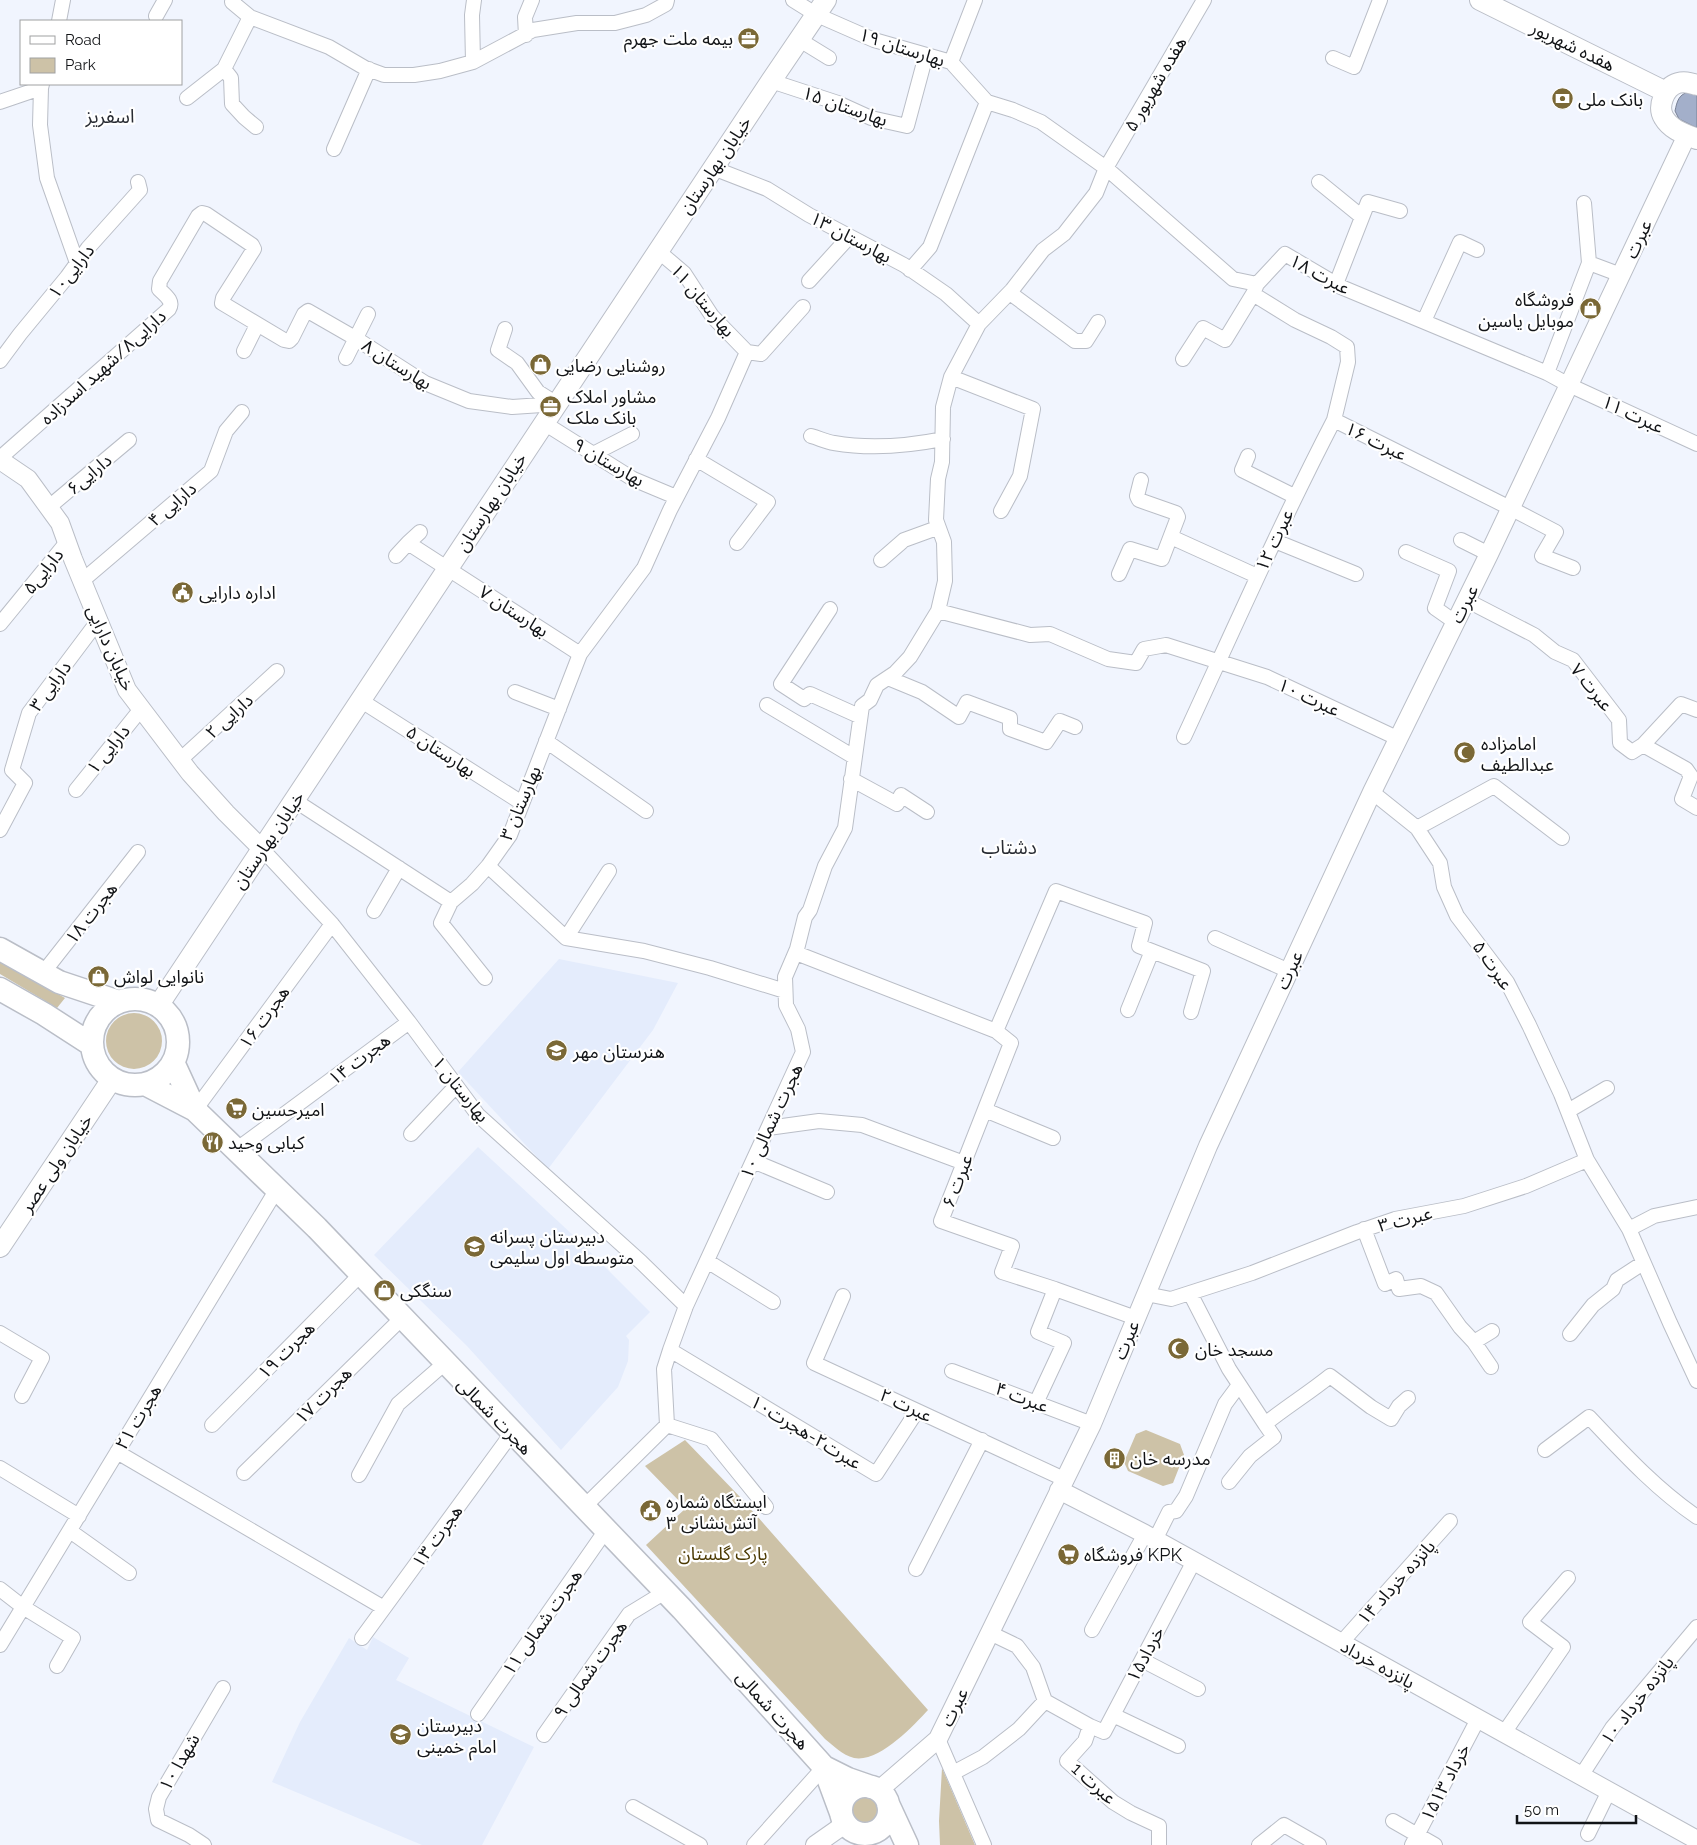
<svg xmlns="http://www.w3.org/2000/svg" width="1697" height="1845" font-family="Raleway,'Noto Sans Arabic',sans-serif">
  <style>
    .built { fill: #e4ecfc }
    .green { fill: #cdc2a7 }
    .water { fill: #a3afca; stroke: #788094 }
    .lines { fill: none; stroke-linecap: round; stroke-linejoin: round }
    .minor-casing { stroke: #babec7; stroke-width: 16 }
    .tertiary-casing { stroke: #babec7; stroke-width: 20 }
    .secondary-casing { stroke: #babec7; stroke-width: 22 }
    .primary-casing { stroke: #babec7; stroke-width: 25 }
    .minor { stroke: #fff; stroke-width: 14 }
    .tertiary { stroke: #fff; stroke-width: 18 }
    .secondary { stroke: #fff; stroke-width: 20 }
    .primary { stroke: #fff; stroke-width: 22 }
    .labels { text-anchor: middle; dominant-baseline: central; stroke-width: 4.5; stroke-linejoin: round; paint-order: stroke }
    .poi-label { font-size: 18px; fill: #121417; stroke: #fff; text-anchor: start }
    .street-label { font-size: 18px; fill: #121417; stroke: #fff }
    .park-label { font-size: 18px; fill: #4a3801; stroke: #fff }
    .neighbourhood-label { font-size: 19px; fill: #292c33; stroke: #fff }
  </style>
  <rect width="100%" height="100%" fill="#f1f5fe"/>
  <path class="built" d="M559 959 678 983 653 1030 548 1169 458 1072Z
    M478 1147 575 1237 650 1312 626 1336 629 1340 628 1361 618 1387 561 1450 467 1346 374 1255Z
    M373 1637 409 1658 396 1680 534 1747 482 1845H422L272 1782 300 1722 349 1638 367 1650Z"/>
  <path class="green" d="M0 960 65 998 57 1008 0 974Z
    M106 1041a28 28 0 1 1 56 0a28 28 0 1 1-56 0Z
    M1146 1430 1180 1444 1184 1455 1173 1483 1163 1486 1128 1471 1124 1462 1136 1434Z
    M685 1440 741 1498 928 1710C913 1726 879 1763 854 1758 842 1755 834 1746 825 1739L646 1545 686 1508 645 1466Z
    M942 1768 975 1845H940L939 1821Z
    M851 1809a15 15 0 1 1 30 0a15 15 0 1 1-30 0Z"/>
  <path class="water" d="M1689 92 1697 94V128L1679 119 1675 111C1677 101 1679 94 1689 92Z"/>
  <g class="lines">
    <defs>
      <path id="minor" d="M234 0 232 2 250 17 329 47 365 68 384 75H414L440 71 473 62 533 30 577 23H615L646 15 666 4 667 0
        M793 0 817 15 874 40 951 62 987 102 1013 110 1041 122 1106 168 1233 279 1257 284 1285 254 1341 287 1547 373 1569 385 1697 444
        M156 16 165 0
        M59 21 63 0
        M526 35 525 17 532 0
        M798 39 829 58
        M1333 58 1354 67 1380 0
        M473 62 472 15 474 0
        M951 62 975 0
        M224 69 231 78 232 104 244 117 256 127
        M771 81 838 103 871 118 907 126 926 55
        M42 84 41 88 40 125 47 178 77 263
        M187 98 224 69 250 17
        M0 102 41 88
        M334 149 369 69
        M713 168 767 189 809 215 904 265 946 294 979 324
        M1319 182 1362 217
        M658 251 684 273 712 316 747 352
        M1589 263 1621 275
        M910 270 930 247 987 102
        M809 281 849 237
        M1257 284 1253 294 1295 320 1331 337 1347 347 1348 362 1334 420 1510 508 1556 532 1542 556 1573 568
        M1336 284 1368 202 1400 211
        M1010 293 1075 341H1086L1098 322
        M1424 321 1460 242 1477 250
        M505 329 498 350 517 363 538 392 557 404
        M244 351 257 325
        M747 352 761 354 803 307
        M346 358 368 314
        M1183 359 1203 328 1225 340 1253 294
        M0 361 20 334 67 277 88 248 140 190 138 182
        M1547 373 1589 263 1584 203
        M951 377 1033 409 1020 476 1001 511
        M544 423 633 479 676 497
        M811 436C819 438 826 442 834 443 869 449 908 446 943 439
        M593 454 632 434
        M1248 456 1242 470 1294 496
        M0 458 169 309C174 301 165 295 159 289L160 281 198 216 202 213 206 214 252 245 254 249 223 298 222 303 284 340 289 341 292 338 304 314 308 311 355 338 425 383 469 401 512 407 557 404
        M696 459 768 502 737 543
        M49 507 129 440
        M420 532 408 543 580 654
        M1171 537 1257 576
        M1461 540 1489 554
        M1275 541 1356 574
        M1406 552 1449 571 1435 608 1455 622
        M396 556 408 543
        M881 560 904 540 937 528
        M1119 574 1130 549 1162 559 1178 517 1176 513 1139 500 1137 496 1141 480
        M82 581 211 471 226 431 242 412
        M1466 600 1534 635 1555 652 1573 660 1619 720 1620 743 1632 752 1643 745
        M830 609 781 684 804 699 810 694 859 716
        M938 611 1030 635 1050 634 1108 659 1136 663 1144 649 1166 645 1267 677 1397 738
        M0 624 67 542
        M888 678 922 692 959 717 967 702 1010 718V729L1046 742 1060 721 1075 727
        M515 692 559 709
        M360 700 522 803
        M767 705 854 757
        M1697 710 1681 704 1643 745 1686 769 1691 776 1682 799 1697 808
        M1184 737C1233 631 1280 524 1334 420
        M546 741 646 811
        M180 760 277 671
        M851 779 897 804 901 795 927 812
        M76 790 141 709
        M1372 792 1417 828 1440 863 1444 887 1457 916 1507 982 1529 1025 1561 1094 1587 1160
        M294 800 451 902 472 884 488 866 510 835 580 654 644 568 670 510 718 418 747 352
        M1417 828 1494 786 1562 838
        M0 830 25 783 12 770 29 713 98 621
        M262 849 332 924 409 1022 478 1115 641 1262 686 1306
        M488 866 566 938 644 951 710 968 785 991
        M451 902 441 923 485 978
        M374 911 399 868
        M566 938 609 871
        M1215 938 1289 971
        M796 953 996 1031 1056 891 1145 923 1139 946 1203 971 1191 1012
        M43 973 138 852
        M1128 1010 1152 951
        M996 1031 1011 1043 941 1221 1012 1246 1002 1272 1055 1289 1136 1318
        M195 1110 332 924
        M985 1110 1053 1138
        M1568 1111 1607 1088
        M768 1128 819 1121 862 1125 964 1163
        M411 1134 456 1086
        M236 1150 409 1022
        M753 1161 827 1192
        M1364 1229 1385 1284 1396 1279 1399 1289 1421 1286 1436 1293 1460 1327 1474 1342 1491 1367
        M1629 1229 1654 1216 1697 1207
        M707 1261 773 1302
        M1190 1293 1229 1369 1265 1424C1286 1407 1309 1393 1330 1376L1371 1407 1391 1419 1399 1406 1408 1398
        M1146 1294 1171 1299 1252 1273 1357 1232 1395 1219 1464 1206 1526 1186 1587 1160 1629 1229 1670 1323 1697 1381
        M843 1296 814 1363 1064 1479
        M0 1333 42 1358 22 1396
        M1570 1334 1593 1305 1613 1289 1617 1280 1643 1263
        M1474 1342 1492 1331
        M670 1350 876 1474 917 1411
        M952 1371 1092 1424
        M1036 1403 1064 1343 1038 1332 1055 1289
        M212 1425 361 1274
        M667 1425 711 1439 766 1507
        M1545 1450 1589 1417C1623 1453 1656 1489 1697 1517
        M117 1452 384 1608
        M0 1468 79 1516
        M244 1473 402 1318
        M359 1475 398 1404 445 1363
        M1229 1482 1250 1456 1274 1437 1265 1424
        M584 1507 667 1425 664 1369 670 1350 686 1306 803 1052 798 1029 786 1005 785 977 797 949 805 917 810 910 825 866 845 828 862 706 870 700 877 685 895 673 910 657 938 611 945 581 944 542 936 520 938 479 942 462 943 407 951 377 979 324 1012 290 1043 250 1064 234 1096 193 1106 168 1204 0
        M70 1531 129 1573
        M1155 1540 1169 1512 1176 1511 1186 1496 1225 1404 1239 1385
        M916 1569 982 1440
        M0 1589 23 1607 73 1638 57 1666
        M1092 1630 1145 1534
        M990 1633 1017 1646 1033 1667 1045 1701 1090 1726 1085 1741 1067 1761 1113 1802 1131 1813 1159 1826V1845
        M362 1638 512 1433
        M1341 1643 1450 1521
        M0 1645 277 1189
        M1142 1660 1198 1689
        M478 1714 606 1530
        M1113 1715 1178 1746
        M1090 1726 1104 1732 1194 1561
        M1504 1733 1563 1647 1530 1622 1568 1578
        M544 1735 629 1614 665 1592
        M938 1739 984 1845
        M953 1773 983 1757 1019 1729 1045 1701
        M1581 1776 1612 1728 1697 1627
        M633 1807 700 1845
        M1393 1821 1435 1845
        M1588 1834 1609 1791
        M204 1845 189 1835 158 1820 156 1809 159 1797 223 1688
        M754 1845 824 1767
        M1259 1845 1284 1825 1319 1845
        M1412 1845 1478 1719"/>
      <path id="tertiary" d="M0 460 28 479 60 523 73 559 127 690 190 773 226 813 262 849
        M1059 1490 1145 1534 1697 1840
        M879 1790 938 1739 1092 1424 1208 1146 1372 792 1489 554 1687 135
        M815 1845 845 1824"/>
      <path id="secondary" d="M1480 0 1666 92
        M1697 85C1690 83 1685 81 1678 83 1664 87 1657 107 1664 118 1671 130 1685 134 1697 139
        M158 1006 771 81 826 0
        M0 1247 112 1079"/>
      <path id="primary" d="M0 949 59 982 119 1002
        M0 989 44 1014 92 1045
        M92 1042a43 43 0 1 1 86 0a43 43 0 1 1-86 0Z
        M173 1062 195 1110 317 1228 682 1609 824 1767
        M145 1084 195 1110
        M841 1810a24 24 0 1 1 48 0a24 24 0 1 1-48 0Z
        M888 1804 907 1845
        M841 1813 824 1767 848 1779 871 1787"/>
    </defs>
    <use href="#minor" class="minor-casing"/>
    <use href="#tertiary" class="tertiary-casing"/>
    <use href="#secondary" class="secondary-casing"/>
    <use href="#primary" class="primary-casing"/>
    <use href="#minor" class="minor"/>
    <use href="#tertiary" class="tertiary"/>
    <use href="#secondary" class="secondary"/>
    <use href="#primary" class="primary"/>
  </g>
  <defs>
    <symbol id="office-disc" viewBox="-11 -11 22 22"><circle r="9.5" fill="#7a6836" stroke="#fff"/><path d="M-6-3h4V-5.5h4V-3h4V5H-6ZM-1-4.5V-3h2v-1.5ZM-6 0V1H6V0Z" fill="#fff"/></symbol>
    <symbol id="bank-disc" viewBox="-11 -11 22 22"><circle r="9.5" fill="#7a6836" stroke="#fff"/><path d="M-6-4H6V4H-6ZM0-2.3a2.3 2.3 0 1 0 0 4.6a2.3 2.3 0 1 0 0-4.6Z" fill="#fff"/></symbol>
    <symbol id="shop-disc" viewBox="-11 -11 22 22"><circle r="9.5" fill="#7a6836" stroke="#fff"/><path d="M-5-2.5h2.3a2.7 3.5 0 0 1 5.4 0H5L5.5 6h-11ZM-1.5-2.5h3a1.5 2.3 0 0 0-3 0Z" fill="#fff"/></symbol>
    <symbol id="civic-disc" viewBox="-11 -11 22 22"><circle r="9.5" fill="#7a6836" stroke="#fff"/><path d="M-.6-6.5H3V-4.5H.6V-3L4-1V1h2V6H-6V1h2V-1L-.6-3ZM-1.2 2.5V6h2.4V2.5Z" fill="#fff"/></symbol>
    <symbol id="mosque-disc" viewBox="-11 -11 22 22"><circle r="9.5" fill="#7a6836" stroke="#fff"/><path d="M3.5-4.9A6 6 0 1 0 3.5 4.9A5 5 0 1 1 3.5-4.9Z" fill="#fff"/></symbol>
    <symbol id="school-disc" viewBox="-11 -11 22 22"><circle r="9.5" fill="#7a6836" stroke="#fff"/><path d="M0-5L7-2L0 1L-7-2ZM-4 1L0 2.5L4 1V4Q0 6-4 4Z" fill="#fff"/></symbol>
    <symbol id="supermarket-disc" viewBox="-11 -11 22 22"><circle r="9.5" fill="#7a6836" stroke="#fff"/><path d="M-6-5.5h2.5l.6 2H6L4.5 2H-2.5L-4.4-4H-6ZM-1.5 3.2a1.3 1.3 0 1 0 .1 0ZM3 3.2a1.3 1.3 0 1 0 .1 0Z" fill="#fff"/></symbol>
    <symbol id="restaurant-disc" viewBox="-11 -11 22 22"><circle r="9.5" fill="#7a6836" stroke="#fff"/><path d="M-5-6h1v4h1v-4h1v4h1v-4h1v5L-1.5 .5V6h-2V.5L-5-1ZM5-6V6H3V1.5H1.5Q1.5-4 5-6Z" fill="#fff"/></symbol>
    <symbol id="building-disc" viewBox="-11 -11 22 22"><circle r="9.5" fill="#7a6836" stroke="#fff"/><path d="M-4-6H4V6H1V3H-1V6H-4ZM-2.5-4.3h1.7v1.8h-1.7ZM.8-4.3h1.7v1.8H.8ZM-2.5-1h1.7V.8h-1.7ZM.8-1h1.7V.8H.8Z" fill="#fff"/></symbol>
  </defs>
  <g fill-rule="evenodd">
    <use href="#office-disc" x="736" y="26" width="25" height="25"/>
    <use href="#bank-disc" x="1550" y="86" width="25" height="25"/>
    <use href="#shop-disc" x="1578" y="296" width="25" height="25"/>
    <use href="#shop-disc" x="528" y="352" width="25" height="25"/>
    <use href="#office-disc" x="538" y="394" width="25" height="25"/>
    <use href="#civic-disc" x="170" y="580" width="25" height="25"/>
    <use href="#mosque-disc" x="1452" y="740" width="25" height="25"/>
    <use href="#shop-disc" x="86" y="964" width="25" height="25"/>
    <use href="#school-disc" x="544" y="1038" width="25" height="25"/>
    <use href="#supermarket-disc" x="224" y="1096" width="25" height="25"/>
    <use href="#restaurant-disc" x="200" y="1130" width="25" height="25"/>
    <use href="#school-disc" x="462" y="1234" width="25" height="25"/>
    <use href="#shop-disc" x="372" y="1278" width="25" height="25"/>
    <use href="#mosque-disc" x="1166" y="1336" width="25" height="25"/>
    <use href="#building-disc" x="1102" y="1446" width="25" height="25"/>
    <use href="#civic-disc" x="638" y="1498" width="25" height="25"/>
    <use href="#supermarket-disc" x="1056" y="1542" width="25" height="25"/>
    <use href="#school-disc" x="388" y="1722" width="25" height="25"/>
  </g>
  <g class="labels">
    <g class="poi-label">
      <text x="733" y="38" text-anchor="end">بیمه ملت جهرم</text>
      <text x="1578" y="99">بانک ملی</text>
      <text x="1574" y="299" text-anchor="end">فروشگاه<tspan x="1574" dy="21">موبایل یاسین</tspan></text>
      <text x="556" y="365">روشنایی رضایی</text>
      <text x="567" y="396">مشاور املاک<tspan x="567" dy="21">بانک ملک</tspan></text>
      <text x="199" y="592">اداره دارایی</text>
      <text x="1481" y="743">امامزاده<tspan x="1481" dy="21">عبدالطیف</tspan></text>
      <text x="114" y="976">نانوایی لواش</text>
      <text x="573" y="1051">هنرستان مهر</text>
      <text x="252" y="1109">امیرحسین</text>
      <text x="228" y="1142">کبابی وحید</text>
      <text x="490" y="1236">دبیرستان پسرانه<tspan x="490" dy="21">متوسطه اول سلیمی</tspan></text>
      <text x="400" y="1290">سنگکی</text>
      <text x="1195" y="1349">مسجد خان</text>
      <text x="1130" y="1458">مدرسه خان</text>
      <text x="666" y="1501">ایستگاه شماره<tspan x="666" dy="21">۳ آتش‌نشانی</tspan></text>
      <text x="1084" y="1554">فروشگاه KPK</text>
      <text x="417" y="1725">دبیرستان<tspan x="417" dy="21">امام خمینی</tspan></text>
    </g>
    <g class="street-label">
      <text transform="translate(1573 46) rotate(26)">هفده شهریور</text>
      <text transform="translate(902 47) rotate(18)">بهارستان ۱۹</text>
      <text transform="translate(1155 84) rotate(-60)">هفده شهریور ۵</text>
      <text transform="translate(845 106) rotate(19)">بهارستان ۱۵</text>
      <text transform="translate(715 165) rotate(-56)">خیابان بهارستان</text>
      <text transform="translate(851 237) rotate(28)">بهارستان ۱۳</text>
      <text transform="translate(1638 239) rotate(-65)">عبرت</text>
      <text transform="translate(71 271) rotate(-52)">دارایی۱۰</text>
      <text transform="translate(1320 274) rotate(28)">عبرت ۱۸</text>
      <text transform="translate(703 300) rotate(50)">بهارستان ۱۱</text>
      <text transform="translate(397 364) rotate(32)">بهارستان ۸</text>
      <text transform="translate(103 367) rotate(-42)">دارایی۸/شهید اسدزاده</text>
      <text transform="translate(1633 414) rotate(25)">عبرت ۱۱</text>
      <text transform="translate(1376 441) rotate(26)">عبرت ۱۶</text>
      <text transform="translate(609 462) rotate(30)">بهارستان ۹</text>
      <text transform="translate(89 474) rotate(-40)">دارایی۶</text>
      <text transform="translate(491 502) rotate(-57)">خیابان بهارستان</text>
      <text transform="translate(172 504) rotate(-41)">دارایی ۴</text>
      <text transform="translate(1274 540) rotate(-65)">عبرت ۱۲</text>
      <text transform="translate(43 571) rotate(-51)">دارایی۵</text>
      <text transform="translate(1464 604) rotate(-63)">عبرت</text>
      <text transform="translate(514 611) rotate(33)">بهارستان ۷</text>
      <text transform="translate(111 648) rotate(66)">خیابان دارایی</text>
      <text transform="translate(50 686) rotate(-54)">دارایی ۳</text>
      <text transform="translate(1592 687) rotate(51)">عبرت ۷</text>
      <text transform="translate(1309 697) rotate(25)">عبرت ۱۰</text>
      <text transform="translate(229 716) rotate(-42)">دارایی ۲</text>
      <text transform="translate(108 749) rotate(-51)">دارایی ۱</text>
      <text transform="translate(441 751) rotate(33)">بهارستان ۵</text>
      <text transform="translate(520 803) rotate(-67)">بهارستان ۳</text>
      <text transform="translate(268 840) rotate(-56)">خیابان بهارستان</text>
      <text transform="translate(91 913) rotate(-52)">هجرت ۱۸</text>
      <text transform="translate(1493 965) rotate(55)">عبرت ۵</text>
      <text transform="translate(1289 970) rotate(-65)">عبرت</text>
      <text transform="translate(264 1017) rotate(-54)">هجرت ۱۶</text>
      <text transform="translate(359 1059) rotate(-37)">هجرت ۱۴</text>
      <text transform="translate(461 1089) rotate(51)">بهارستان ۱</text>
      <text transform="translate(771 1121) rotate(-65)">هجرت شمالی ۱۰</text>
      <text transform="translate(56 1163) rotate(-56)">خیابان ولی عصر</text>
      <text transform="translate(957 1181) rotate(-69)">عبرت ۶</text>
      <text transform="translate(1405 1219) rotate(-14)">عبرت ۳</text>
      <text transform="translate(1126 1340) rotate(-67)">عبرت</text>
      <text transform="translate(286 1350) rotate(-45)">هجرت ۱۹</text>
      <text transform="translate(323 1395) rotate(-45)">هجرت ۱۷</text>
      <text transform="translate(1022 1397) rotate(21)">عبرت ۴</text>
      <text transform="translate(906 1405) rotate(25)">عبرت ۲</text>
      <text transform="translate(495 1416) rotate(46)">هجرت شمالی</text>
      <text transform="translate(138 1417) rotate(-59)">هجرت ۲۱</text>
      <text transform="translate(806 1432) rotate(31)">عبرت۲-هجرت۱۰</text>
      <text transform="translate(437 1536) rotate(-54)">هجرت ۱۳</text>
      <text transform="translate(1396 1582) rotate(-48)">پانزده خرداد ۱۴</text>
      <text transform="translate(542 1622) rotate(-55)">هجرت شمالی ۱۱</text>
      <text transform="translate(1145 1654) rotate(-62)">۱۵خرداد</text>
      <text transform="translate(1378 1664) rotate(29)">پانزده خرداد</text>
      <text transform="translate(590 1669) rotate(-55)">هجرت شمالی ۹</text>
      <text transform="translate(1637 1700) rotate(-52)">پانزده خرداد ۱۰</text>
      <text transform="translate(954 1707) rotate(-64)">عبرت</text>
      <text transform="translate(773 1710) rotate(48)">هجرت شمالی</text>
      <text transform="translate(179 1762) rotate(-60)">شهدا ۱۰</text>
      <text transform="translate(1445 1782) rotate(-62)">۱۵خرداد ۱۳</text>
      <text transform="translate(1094 1783) rotate(42)">عبرت 1</text>
    </g>
    <g class="park-label">
      <text x="723" y="1553">پارک گلستان</text>
    </g>
    <g class="neighbourhood-label">
      <text x="110" y="116">اسفریز</text>
      <text x="1009" y="847">دشتاب</text>
    </g>
  </g>
  <rect x="20" y="20" width="162" height="65" fill="#ffffff" stroke="#a0a1a2"/>
  <rect x="30" y="36" width="25" height="8" fill="#ffffff" stroke="#a0a1a2"/>
  <text x="65" y="45" font-size="15" fill="#121417">Road</text>
  <rect x="30" y="58" width="25" height="15" fill="#cdc2a7" stroke="#a0a1a2"/>
  <text x="65" y="70" font-size="15" fill="#121417">Park</text>
  <path d="M1517 1815v8h119v-8" fill="none" stroke="#121417" stroke-width="2.5"/>
  <text x="1524" y="1815" font-size="15" fill="#121417" stroke="#ffffff" stroke-width="4" paint-order="stroke">50 m</text>
</svg>
